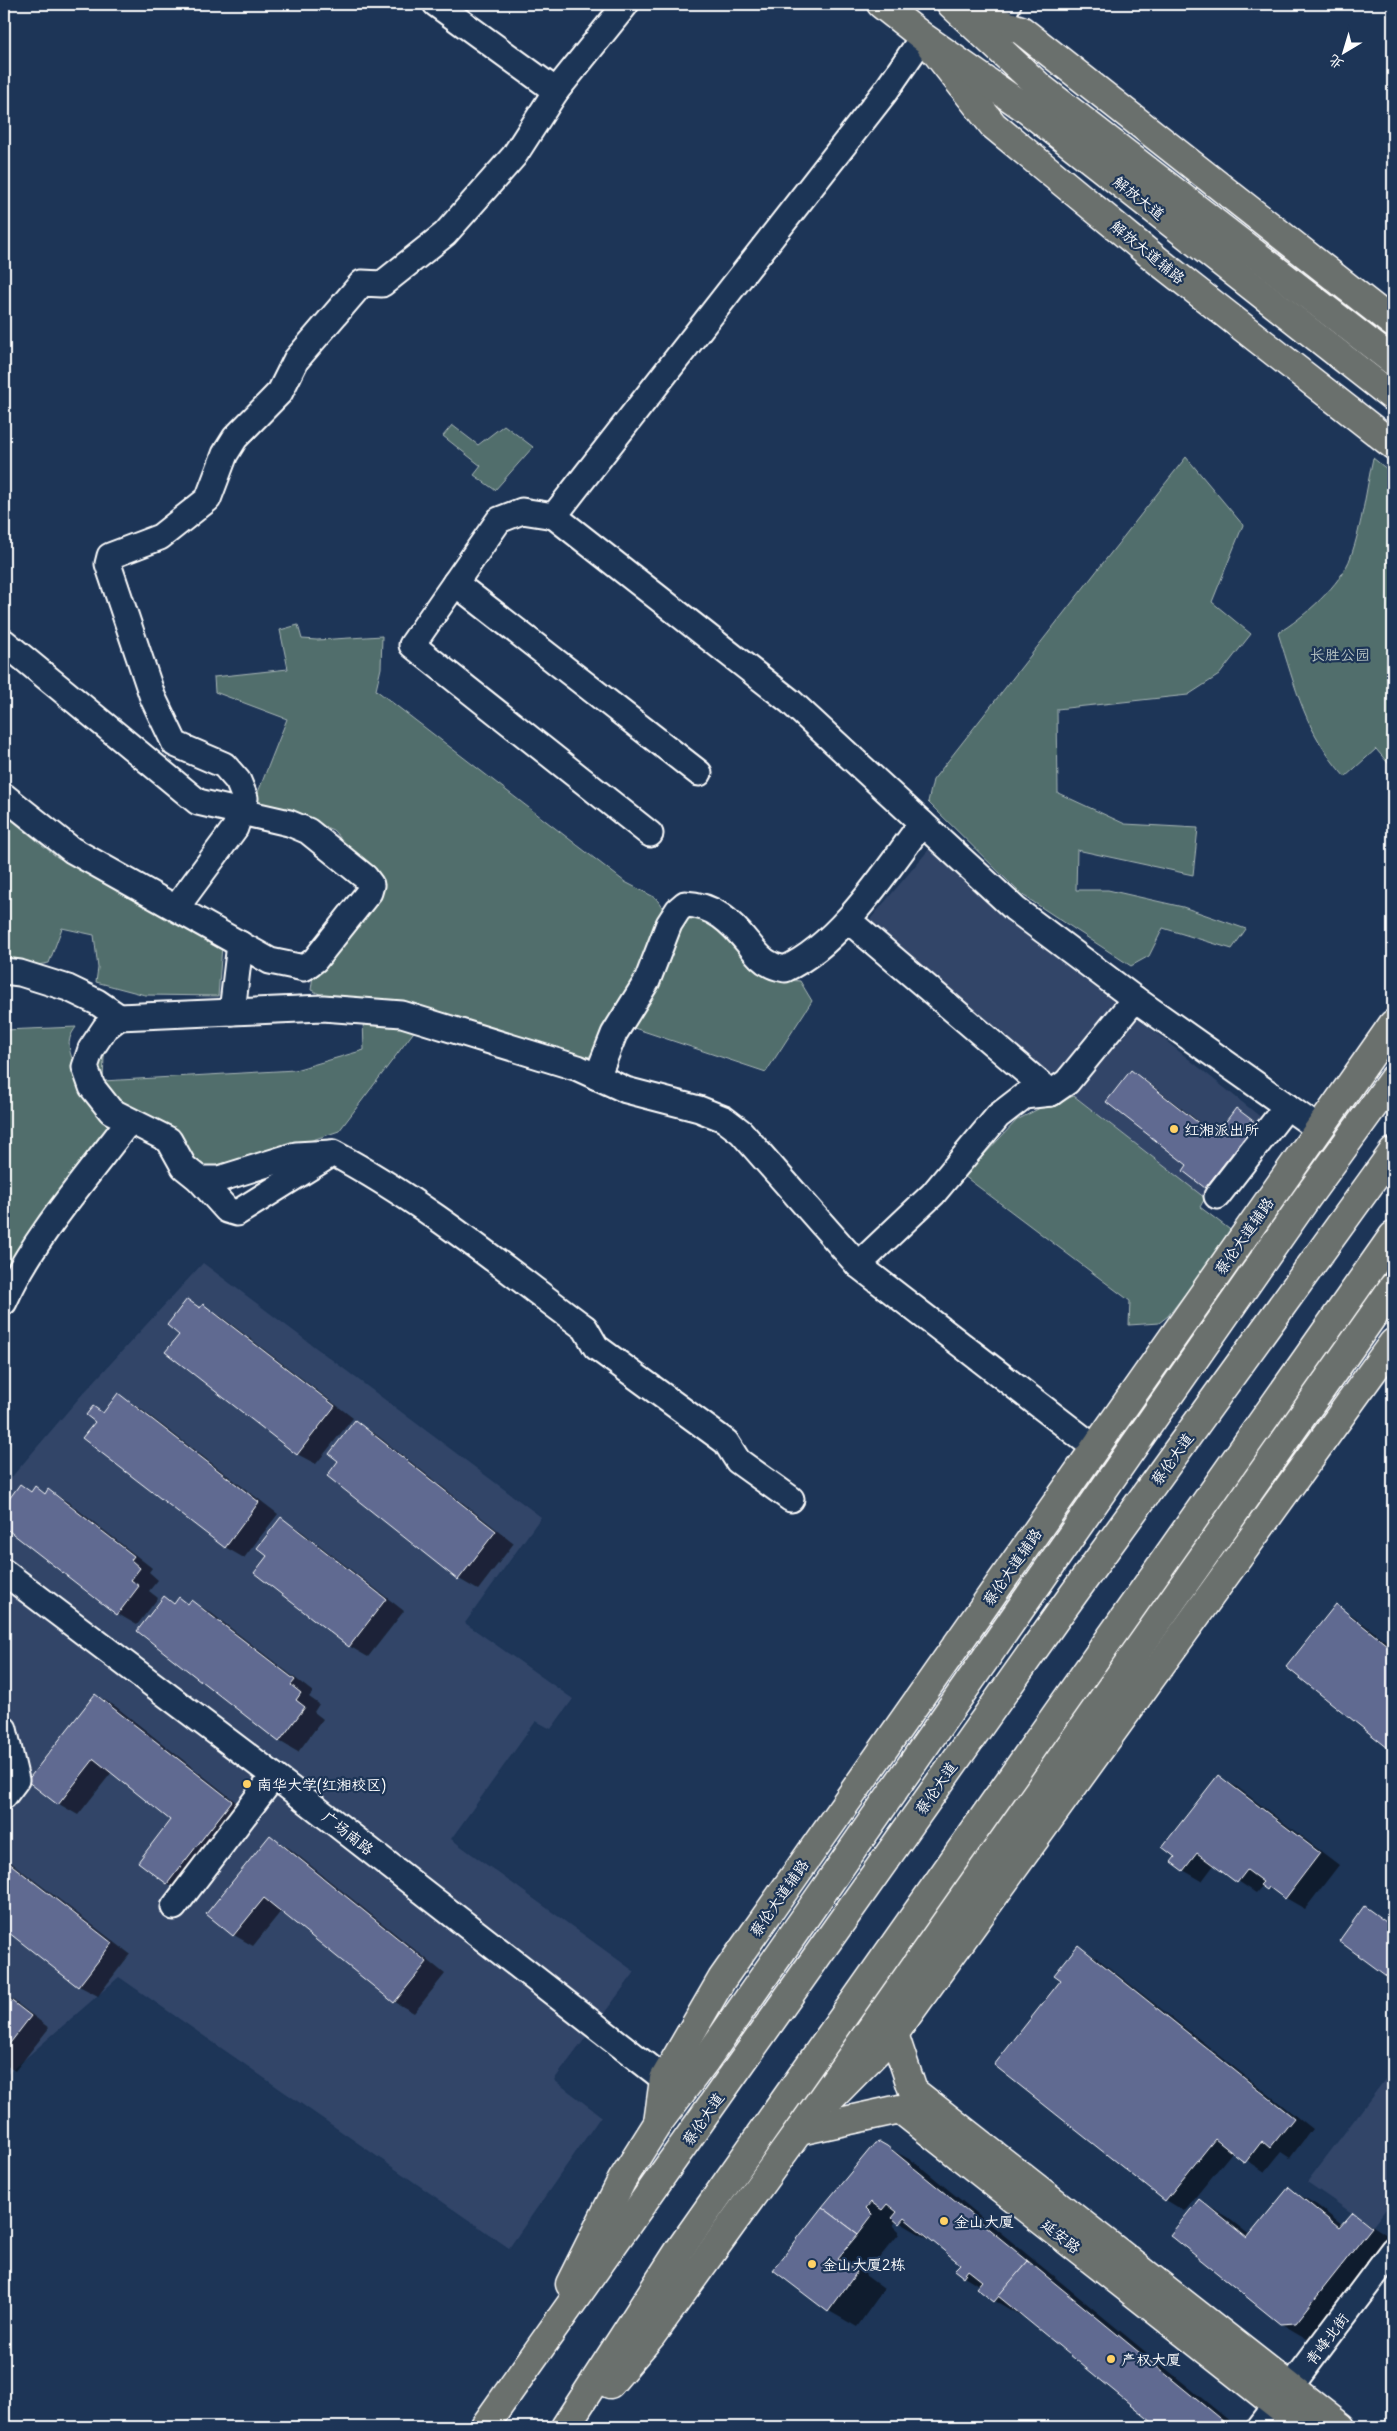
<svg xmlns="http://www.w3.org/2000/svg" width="1397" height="2431" font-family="Delius,'LXGW WenKai TC',sans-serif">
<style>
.built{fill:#314568}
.green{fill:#516e6c;stroke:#a8b6b6}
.shadow{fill:#0007}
.building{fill:#606a91;stroke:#fff}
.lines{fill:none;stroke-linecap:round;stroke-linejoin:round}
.minor-casing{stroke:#fff;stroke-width:29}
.major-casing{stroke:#fff;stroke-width:31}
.highway-casing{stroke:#fff;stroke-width:31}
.minor{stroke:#1d3557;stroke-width:25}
.major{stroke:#6b706d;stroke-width:28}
.highway{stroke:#6b706d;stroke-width:28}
.poi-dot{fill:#ffd166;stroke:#1d3557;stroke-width:2}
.labels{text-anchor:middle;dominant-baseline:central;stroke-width:4.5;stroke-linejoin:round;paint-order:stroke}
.street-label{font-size:15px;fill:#fff;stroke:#1d3557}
.park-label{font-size:15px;fill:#b9c5c4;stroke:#1d3557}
.poi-label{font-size:15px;fill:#fff;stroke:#1d3557;text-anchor:start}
</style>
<rect width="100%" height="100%" fill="#1d3557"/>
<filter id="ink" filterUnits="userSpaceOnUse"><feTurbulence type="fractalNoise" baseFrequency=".02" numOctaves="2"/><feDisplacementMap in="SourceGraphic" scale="10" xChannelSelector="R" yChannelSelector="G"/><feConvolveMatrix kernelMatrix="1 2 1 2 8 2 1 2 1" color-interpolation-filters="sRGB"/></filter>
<g filter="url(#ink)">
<g class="built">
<path d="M931,847L1118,1004L1054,1080L867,923Z"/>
<path d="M1139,1019L1263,1119L1205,1198L1074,1096L1135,1020Z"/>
<path d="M203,1263L541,1517L465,1623L573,1699L551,1729L536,1721L451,1839L635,1972L554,2080L601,2116L509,2248L119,1977L4,2077V1486L79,1398Z"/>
<path d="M1393,2069V2200L1372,2227L1307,2182Z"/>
</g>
<g class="green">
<path d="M452,425L478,445L504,425L533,447L495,490L474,475L481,466L443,436Z"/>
<path d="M1186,457L1243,525L1212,602L1251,634L1219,675L1188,695L1057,709L1058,793L1125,824L1198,828L1193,875L1077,850L1076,890H1108L1183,907L1246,929L1232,949L1163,928L1149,956L1131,966L1021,894L928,802L933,780Z"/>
<path d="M1373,458L1393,474V769L1376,749L1345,777C1305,732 1296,689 1278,633C1303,618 1342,584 1351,556C1362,525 1366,490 1373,458Z"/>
<path d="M298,625L302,639L317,640L382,636L381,668L376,690L625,882L656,898L662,907L655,945L594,1054L583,1059L326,997L311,990L314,968L378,879L333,830L299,816L253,805L287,719L215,692L214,677L288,669L280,630Z"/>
<path d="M4,814L57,857L77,868L222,946L218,996L145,995L96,982L98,968L94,935L62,928L49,963L20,968L4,962Z"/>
<path d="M697,916L704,917L787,980L800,981L812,1001L766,1072L628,1026L682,921Z"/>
<path d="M363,1019L416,1029L339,1131L216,1173H198L127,1113L94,1081L95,1053L110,1035L104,1057L103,1081L295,1070L364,1050Z"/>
<path d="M76,1027C74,1030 71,1034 70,1038C63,1059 99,1106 112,1124L4,1283V1030Z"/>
<path d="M1074,1096L1205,1198L1200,1207L1233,1232L1168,1316L1159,1323L1129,1325L1130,1301L964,1176L1017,1120L1044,1106Z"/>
</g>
<g class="shadow">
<path d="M1131,1072L1145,1080L1216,1135L1236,1109L1270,1132L1220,1196L1185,1171L1189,1165Z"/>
<path d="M188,1300L201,1308L203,1306L222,1317L353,1418L316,1464L297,1454Z"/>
<path d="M118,1395L137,1406L278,1514L244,1558L225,1547L104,1414Z"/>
<path d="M355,1422L374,1433L514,1543L478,1590L459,1579L340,1461Z"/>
<path d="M21,1486L32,1492L36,1488L46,1494L49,1491L68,1502L152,1568L149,1572L158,1580L149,1591L158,1598L137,1625L118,1614L4,1525V1508Z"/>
<path d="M282,1519L300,1530L404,1611L368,1657L349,1646L269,1556Z"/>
<path d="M164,1598L176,1604L180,1599L189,1604L191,1601L210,1612L313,1692L309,1697L319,1704L314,1712L323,1719L298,1752L279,1741Z"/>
<path d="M1336,1606L1355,1617L1393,1647V1751L1288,1667Z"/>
<path d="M96,1695L115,1706L250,1813L186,1894L167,1883L172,1820L112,1772L78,1815L59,1804Z"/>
<path d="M1218,1776L1237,1787L1339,1865L1305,1909L1263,1885L1256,1893L1214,1865L1202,1881L1183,1870L1177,1857Z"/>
<path d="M270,1837L289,1848L445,1974L414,2013L395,2002L282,1910L253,1946L234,1935L208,1914Z"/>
<path d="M4,1857L130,1954L98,1996L79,1986L4,1928Z"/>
<path d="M1365,1908L1393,1927V1979L1341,1941Z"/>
<path d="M1078,1947L1097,1958L1312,2129L1290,2158L1281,2152L1265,2172L1233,2151L1184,2211L1166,2200Z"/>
<path d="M4,1993L49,2028L15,2071L4,2064Z"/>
<path d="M887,2147L916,2163L1237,2427H1160L1024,2316L1023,2317L995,2301L980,2286L964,2276L956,2270L962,2264L930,2237L928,2239L897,2221L893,2225L899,2231V2234L865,2275L884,2289L857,2327L829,2311L775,2269Z"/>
<path d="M1289,2189L1317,2205L1343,2226L1353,2213L1393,2239L1324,2339L1309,2340L1280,2323L1199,2201L1227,2217L1251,2236Z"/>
</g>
<g class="building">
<path d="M1131,1070L1215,1136L1236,1108L1256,1123L1205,1188L1183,1171L1187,1165L1106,1102Z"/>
<path d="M187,1299L200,1308L203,1304L335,1406L297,1455L165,1352L179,1335L167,1325Z"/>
<path d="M118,1393L259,1502L225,1548L82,1438L95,1422L86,1415L93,1406L103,1413Z"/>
<path d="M355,1420L496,1531L458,1580L327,1476L338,1461L329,1454Z"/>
<path d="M20,1484L31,1492L35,1486L45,1494L48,1489L134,1556L131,1560L140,1568L131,1580L139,1586L117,1615L4,1527V1506Z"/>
<path d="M281,1517L386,1599L349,1647L254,1573L267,1556L257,1548Z"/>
<path d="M164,1596L174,1604L179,1597L188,1604L191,1600L295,1680L291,1685L301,1693L296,1700L305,1707L279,1742L137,1631Z"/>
<path d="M1336,1604L1393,1650V1752L1286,1667Z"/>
<path d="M95,1694L232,1801L167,1884L138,1862L170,1820L94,1759L58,1805L27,1781Z"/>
<path d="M1218,1775L1320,1853L1285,1899L1269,1887L1267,1890L1260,1885L1263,1882L1247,1870L1237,1883L1197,1853L1183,1871L1171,1862L1175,1857L1162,1847Z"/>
<path d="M270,1835L427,1962L394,2003L264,1898L233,1936L206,1914Z"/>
<path d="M4,1859L112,1943L78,1987L4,1929Z"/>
<path d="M1364,1906L1393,1927V1981L1339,1941Z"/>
<path d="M1078,1945L1294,2118L1270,2148L1262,2141L1245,2163L1215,2139L1165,2201L994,2065L1061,1980L1054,1975Z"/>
<path d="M4,1995L31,2016L4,2051Z"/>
<path d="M880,2142L887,2146L1028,2261L994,2302L976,2288L982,2281L968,2270L963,2277L954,2270L960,2264L904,2218L899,2224L892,2218L897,2212L887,2204L882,2210L871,2202L866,2208L872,2214L871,2217L858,2234L822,2207L875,2143Z"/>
<path d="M1289,2187L1339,2228L1353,2212L1372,2227L1296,2323L1280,2324L1170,2235L1199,2199L1247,2238Z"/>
<path d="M822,2207L858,2234L838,2258L857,2272L828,2312L773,2270Z"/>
<path d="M1028,2261L1224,2422L1219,2427H1158L998,2296Z"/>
</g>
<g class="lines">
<defs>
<g id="minor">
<path d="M436,4L556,91"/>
<path d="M998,23L1008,4"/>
<path d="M923,37L885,92L554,516L791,702L1015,909L1135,999L1319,1129"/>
<path d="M554,516L522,511L499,520L412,645L650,834"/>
<path d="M455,583L699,773"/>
<path d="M4,642L198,802L289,823L308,831L365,877L371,885L369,892L315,960L304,968L270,961L72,850L4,796"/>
<path d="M176,908L235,828L245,798L238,781L224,765L175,744L153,698L108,564L110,556L160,537L208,499L225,454L235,438L280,392L296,360L362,283L382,284L445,234L514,156L556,91L626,4"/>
<path d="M848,920L1051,1093"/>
<path d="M240,944L232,1012L323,1008L402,1014L578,1068L626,1090L699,1109L724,1119L741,1132L858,1265L1095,1448"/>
<path d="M4,971L20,973L68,988L97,1002L119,1017L232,1012"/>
<path d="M119,1017L105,1028L91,1049L85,1067L92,1087L111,1111L169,1140L184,1167L199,1179H219L296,1155L331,1153"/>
<path d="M597,1077L614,1034L647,981L669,924L678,910L685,904C714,905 731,922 748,943C755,951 761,960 770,964C775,967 781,968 785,969C840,944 886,871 922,823"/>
<path d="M199,1179L227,1210L237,1213L333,1153C423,1201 503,1267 585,1328L596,1347L726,1442L738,1461L791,1499"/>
<path d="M1217,1196L1287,1106"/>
<path d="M858,1265L933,1194L998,1116L1024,1096L1051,1093L1067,1082L1135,999"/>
<path d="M4,1302C32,1239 87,1177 129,1121"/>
<path d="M4,1572L290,1788L664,2079"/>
<path d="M4,1729L16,1780L4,1796"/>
<path d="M174,1907L274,1776"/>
<path d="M1260,2427L1393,2250"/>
</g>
<g id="major">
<path d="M959,10L1021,30L1393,323"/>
<path d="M931,46L993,125L1157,260L1393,445"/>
<path d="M894,2034L913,2091L1341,2427"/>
<path d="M833,2096L894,2034L1393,1343"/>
<path d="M658,2123L664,2079L722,1979L1393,1024"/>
<path d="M799,2131L900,2109L1304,2427"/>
</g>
<g id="highway">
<path d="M881,4L923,37L1025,108L1393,397"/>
<path d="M951,4L1041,88L1393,361"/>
<path d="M570,2284L622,2180L658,2123L705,2061L1306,1199L1393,1079"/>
<path d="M610,2384L651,2336L799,2131L1393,1287"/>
<path d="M484,2427L1059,1614L1393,1152"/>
<path d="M565,2427L680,2249L1393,1236"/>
</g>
</defs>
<use href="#minor" class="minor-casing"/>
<use href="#major" class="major-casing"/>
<use href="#highway" class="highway-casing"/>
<use href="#minor" class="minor"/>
<use href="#major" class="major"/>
<use href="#highway" class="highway"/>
</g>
</g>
<g class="poi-dot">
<circle cx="1174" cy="1129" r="5"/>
<circle cx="247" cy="1784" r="5"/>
<circle cx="944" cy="2221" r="5"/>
<circle cx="812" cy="2264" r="5"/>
<circle cx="1111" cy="2359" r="5"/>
</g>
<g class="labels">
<g class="street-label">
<text transform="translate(1139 198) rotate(38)">解放大道</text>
<text transform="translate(1148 252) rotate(39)">解放大道辅路</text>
<text transform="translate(1244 1236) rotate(-55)">蔡伦大道辅路</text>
<text transform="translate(1172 1459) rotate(-54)">蔡伦大道</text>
<text transform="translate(1012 1567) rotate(-55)">蔡伦大道辅路</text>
<text transform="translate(936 1788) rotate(-55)">蔡伦大道</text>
<text transform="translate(348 1833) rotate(38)">广场南路</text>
<text transform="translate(779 1898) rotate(-55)">蔡伦大道辅路</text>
<text transform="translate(703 2119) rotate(-55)">蔡伦大道</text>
<text transform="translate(1061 2236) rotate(38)">延安路</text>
<text transform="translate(1327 2339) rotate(-53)">青峰北街</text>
</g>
<g class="park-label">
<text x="1340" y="654">长胜公园</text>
</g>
<g class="poi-label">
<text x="1184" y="1129">红湘派出所</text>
<text x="257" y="1784">南华大学(红湘校区)</text>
<text x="954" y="2221">金山大厦</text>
<text x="822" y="2264">金山大厦2栋</text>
<text x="1121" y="2359">产权大厦</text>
</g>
</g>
<rect width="1397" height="2431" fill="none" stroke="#1d3557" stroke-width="20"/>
<rect x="10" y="10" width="1377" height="2411" fill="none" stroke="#fff" stroke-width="2" filter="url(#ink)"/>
<g transform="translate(1344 52) rotate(218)" stroke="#1d3557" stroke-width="4" paint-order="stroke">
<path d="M0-4L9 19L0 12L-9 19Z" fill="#ffffff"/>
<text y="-8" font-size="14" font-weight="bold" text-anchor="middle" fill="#ffffff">北</text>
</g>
</svg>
